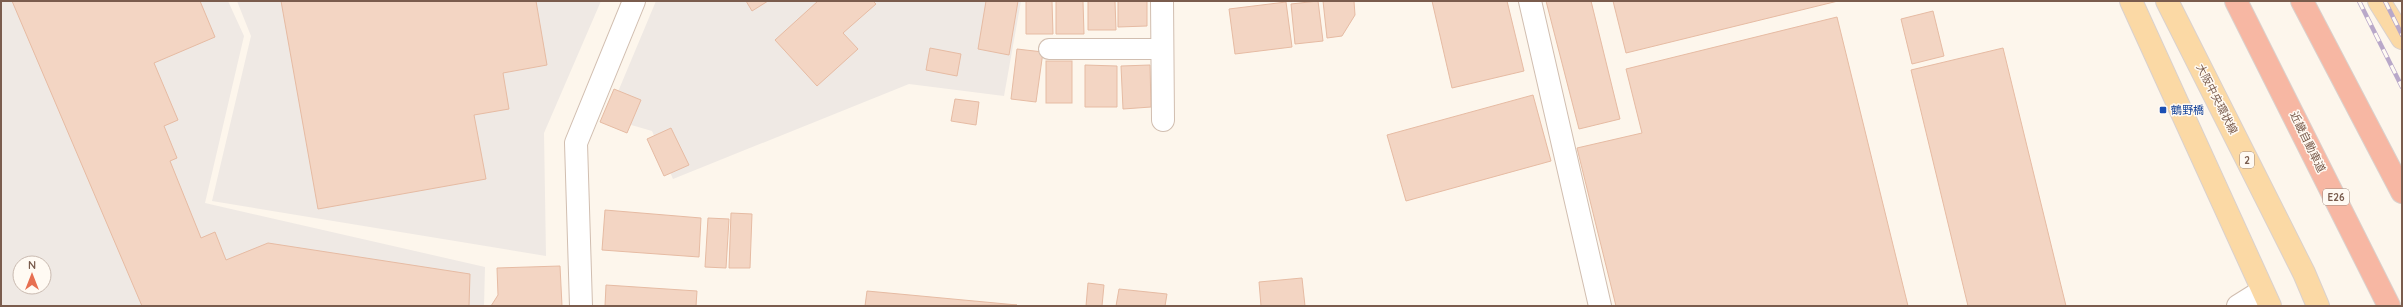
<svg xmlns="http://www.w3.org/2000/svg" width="2403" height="307" font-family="Quicksand,'Noto Sans JP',sans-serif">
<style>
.industrial{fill:#efe9e4;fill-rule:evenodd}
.building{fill:#f3d5c3;stroke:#e6bba3}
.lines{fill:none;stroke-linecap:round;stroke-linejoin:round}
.service-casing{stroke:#d1beb0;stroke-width:22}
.minor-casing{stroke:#d1beb0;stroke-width:24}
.tertiary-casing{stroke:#d1beb0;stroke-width:24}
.primary-casing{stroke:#dad1cd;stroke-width:24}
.motorway-casing{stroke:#dad1cd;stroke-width:24}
.service{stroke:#fff;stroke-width:20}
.minor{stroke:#fff;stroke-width:22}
.tertiary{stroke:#fff;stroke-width:22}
.primary{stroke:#fbd9a5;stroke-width:22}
.motorway{stroke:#f7b7a3;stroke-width:22}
.rail-casing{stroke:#b9a8c9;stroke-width:4.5}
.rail{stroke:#fffaf3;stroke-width:3;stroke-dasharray:9;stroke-linecap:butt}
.transit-dot{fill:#1a4fb4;stroke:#fffaf3;stroke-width:1.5}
.labels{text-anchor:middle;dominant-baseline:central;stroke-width:3;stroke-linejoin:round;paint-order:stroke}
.shield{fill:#fffaf3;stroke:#a28b7f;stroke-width:1}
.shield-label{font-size:10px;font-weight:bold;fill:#7a5c4d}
.street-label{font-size:11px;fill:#7a5c4d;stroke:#fffaf3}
.transit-label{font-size:11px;fill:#164399;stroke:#fffaf3;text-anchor:start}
</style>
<rect width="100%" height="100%" fill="#fdf6ec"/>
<g class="industrial">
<path d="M1,1H228L244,36L205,203L485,267L484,306H1ZM20,263H44V287H20Z"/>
<path d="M237,1H601L544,133L546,256L212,201L251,36Z"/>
<path d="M656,1H1021L1004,96L909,84L673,179L652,131L607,118Z"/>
</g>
<g class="building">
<path d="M12,1H200L215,37L154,63L178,120L164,126L177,158L170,161L201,238L215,232L226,260L268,243L470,274L469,306H142Z"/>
<path d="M281,1H536L547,65L503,73L509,109L474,115L486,179L318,209Z"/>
<path d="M746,1H768L752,11Z"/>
<path d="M818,1H873L876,4L843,33L858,49L817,86L775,40Z"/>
<path d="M986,1H1018L1009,55L978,49Z"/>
<path d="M1026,1H1052L1053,34H1026Z"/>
<path d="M1056,1H1083L1084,34H1056Z"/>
<path d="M1088,1H1115L1116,30H1088Z"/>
<path d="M1118,1H1147V26L1118,27Z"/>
<path d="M1318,1L1323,41L1295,44L1291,4Z"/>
<path d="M1323,1H1354L1355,15L1342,36L1327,38Z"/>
<path d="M1432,1H1507L1524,71L1452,88Z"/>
<path d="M1546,1H1591L1620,119L1579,129Z"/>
<path d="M1613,1H1838L1626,53Z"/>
<path d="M1286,2L1292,47L1235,54L1229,9Z"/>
<path d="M1933,11L1944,56L1912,64L1901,19Z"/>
<path d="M1837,17L1908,306H1616L1577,148L1642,133L1626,69Z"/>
<path d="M930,48L961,54L957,76L926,70Z"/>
<path d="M2003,48L2066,306H1968L1911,70Z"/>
<path d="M1017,49L1043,52L1036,102L1011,99Z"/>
<rect x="1046" y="61" width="26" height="42"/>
<path d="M1085,65L1117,66V107H1085Z"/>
<path d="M1150,65L1151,107L1123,109L1121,66Z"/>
<path d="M614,89L641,100L627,133L600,122Z"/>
<path d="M1533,95L1551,161L1406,201L1387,135Z"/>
<path d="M955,99L979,102L976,125L951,121Z"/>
<path d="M671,128L689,165L664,176L647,139Z"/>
<path d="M605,210L701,218L699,257L602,250Z"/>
<path d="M731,213L752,214L750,268H729Z"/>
<path d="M708,218L729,219L726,268L705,267Z"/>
<path d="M560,266L562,306H491L498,295L497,268Z"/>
<path d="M1302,278L1305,306H1261L1259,282Z"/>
<path d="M1088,283L1104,285L1102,306H1086Z"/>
<path d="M606,285L697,291L696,306H605Z"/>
<path d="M1119,289L1167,294L1165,306H1116Z"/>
<path d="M867,291L1017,305L865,306Z"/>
</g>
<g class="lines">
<defs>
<path id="service" d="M1049,49H1162"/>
<g id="minor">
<path d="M1162,1L1163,120"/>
<path d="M1530,1L1600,306"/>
<path d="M581,306L576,143L634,1"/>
</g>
<path id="tertiary" d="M2238,306L2262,291"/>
<g id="primary">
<path d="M2131,1L2270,306"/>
<path d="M2167,1L2304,273L2318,306"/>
<path d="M2379,1L2402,38"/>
</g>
<g id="motorway">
<path d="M2236,1L2389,306"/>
<path d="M2302,1L2402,192"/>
</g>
</defs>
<use href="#service" class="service-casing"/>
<use href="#minor" class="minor-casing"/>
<use href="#tertiary" class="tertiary-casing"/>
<use href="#primary" class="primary-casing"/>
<use href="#motorway" class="motorway-casing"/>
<use href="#service" class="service"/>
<use href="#minor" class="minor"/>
<use href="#tertiary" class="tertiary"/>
<use href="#primary" class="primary"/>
<use href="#motorway" class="motorway"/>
<defs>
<g id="rail">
<path d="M2359,1L2402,87"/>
<path d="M2385,1L2402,35"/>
</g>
</defs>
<use href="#rail" class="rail-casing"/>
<use href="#rail" class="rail"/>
</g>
<rect class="transit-dot" x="2159" y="106" width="8" height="8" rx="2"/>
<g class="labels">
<g class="shield">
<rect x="2240" y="152" width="14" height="16" rx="3"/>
<rect x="2323" y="189" width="26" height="16" rx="3"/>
</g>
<g class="shield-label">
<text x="2247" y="160">2</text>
<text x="2336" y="197">E26</text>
</g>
<g class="street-label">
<text transform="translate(2217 99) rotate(63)">大阪中央環状線</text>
<text transform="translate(2308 142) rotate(64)">近畿自動車道</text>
</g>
<g class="transit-label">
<text x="2171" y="110">鶴野橋</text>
</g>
</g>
<rect width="2403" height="307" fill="none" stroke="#7a5c4d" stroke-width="4"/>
<g transform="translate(32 275)"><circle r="19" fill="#fffaf3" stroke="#cabbb1"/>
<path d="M0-3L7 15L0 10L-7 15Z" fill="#e76f51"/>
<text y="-6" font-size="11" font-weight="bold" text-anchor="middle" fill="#7a5c4d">N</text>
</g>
</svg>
